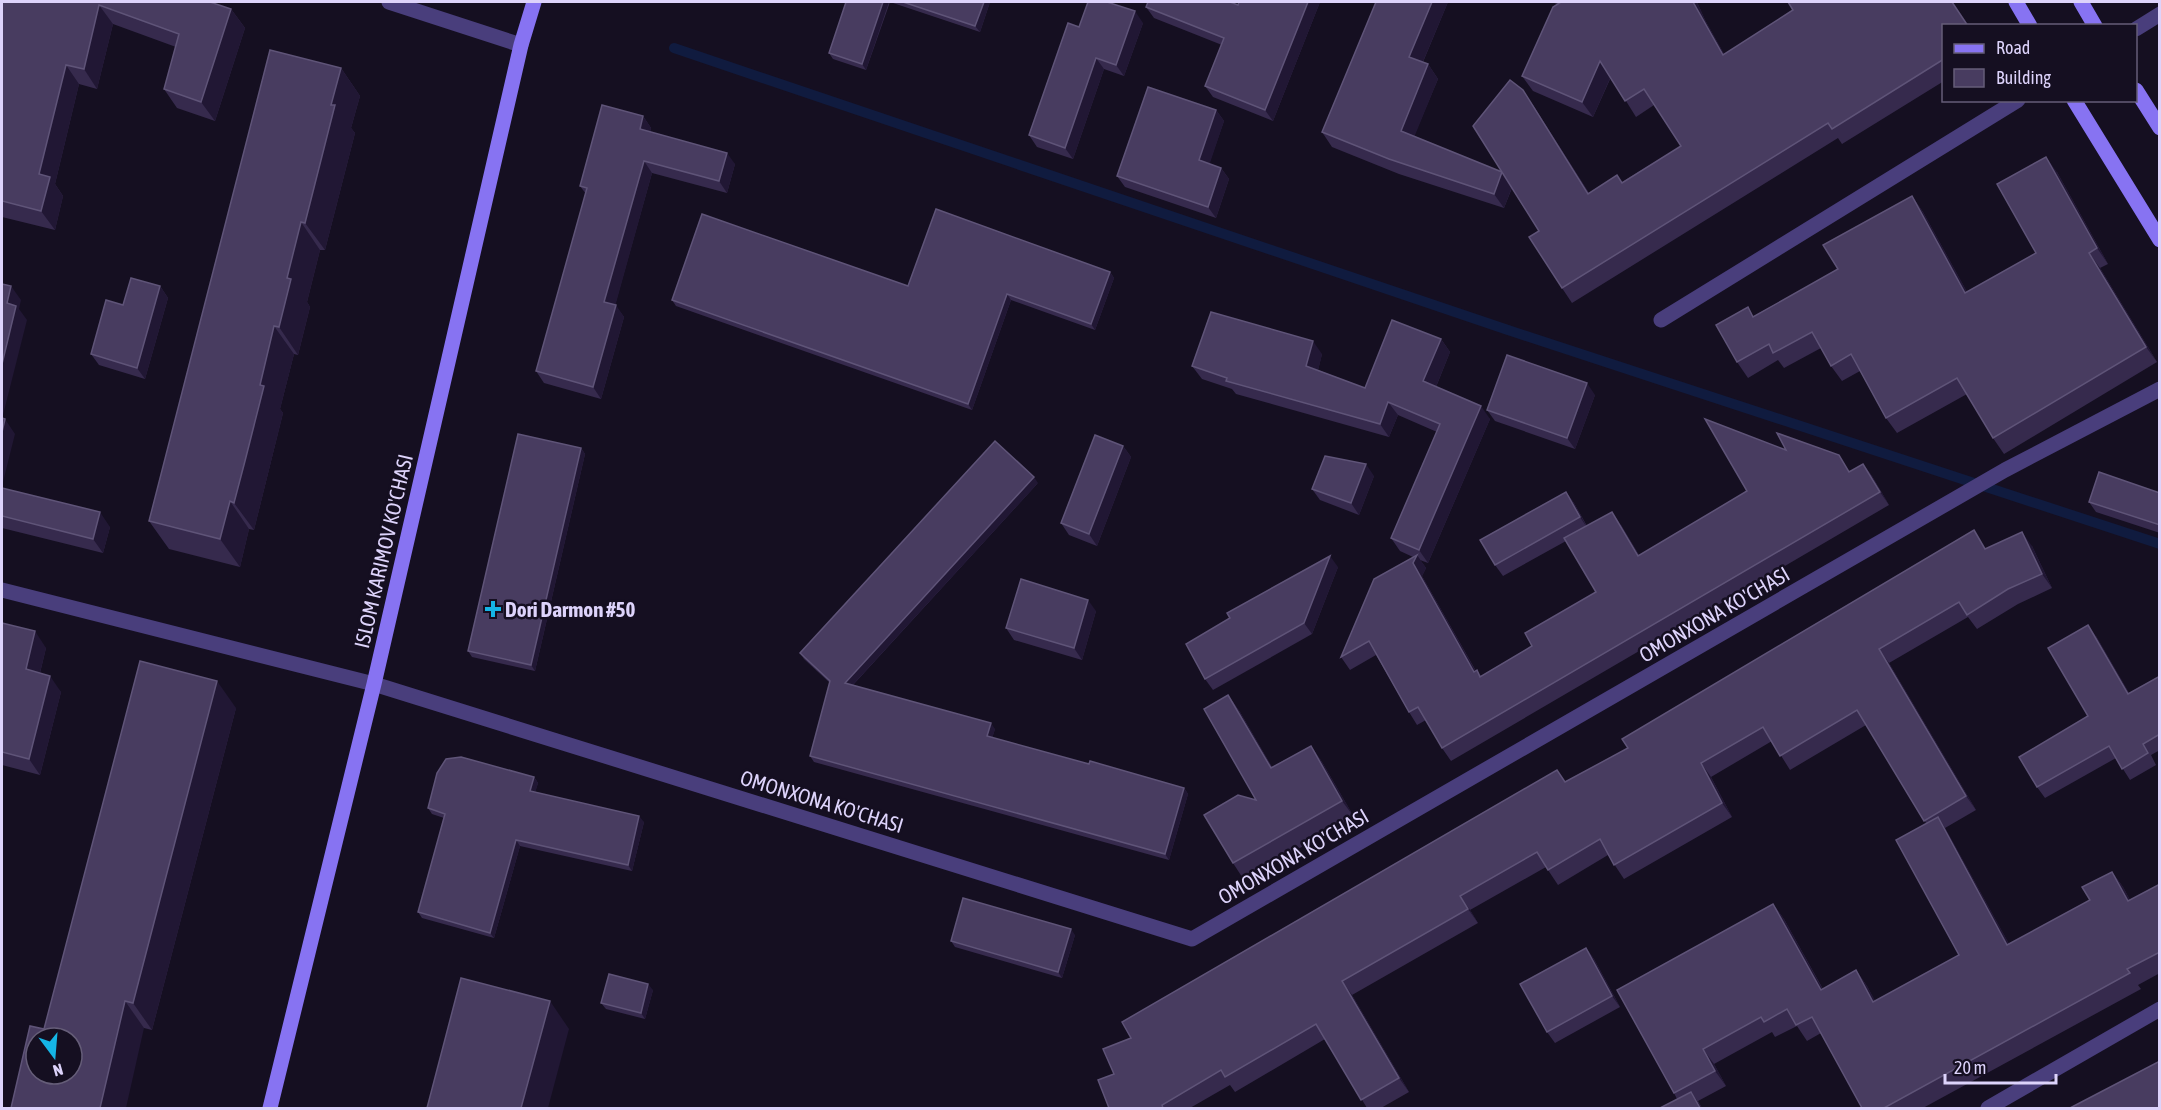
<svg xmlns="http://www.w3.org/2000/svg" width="2161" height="1110" font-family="'Asap Condensed',sans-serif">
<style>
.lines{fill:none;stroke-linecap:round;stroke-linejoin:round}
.stream{stroke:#101b3f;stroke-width:10}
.minor{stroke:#493e7c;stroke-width:15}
.secondary{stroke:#8773f2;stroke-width:15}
.wall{fill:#362a4d}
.shaded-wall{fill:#211734}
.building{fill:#483c60;stroke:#5f5478;stroke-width:1.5;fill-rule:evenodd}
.poi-dot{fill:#15b5e6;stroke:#150f21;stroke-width:2}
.labels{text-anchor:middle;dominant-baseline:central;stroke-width:5;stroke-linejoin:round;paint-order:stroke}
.street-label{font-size:21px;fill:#ddd3fb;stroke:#150f21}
.poi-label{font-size:21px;font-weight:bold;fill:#ddd3fb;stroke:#150f21;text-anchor:start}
</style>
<rect width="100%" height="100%" fill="#150f21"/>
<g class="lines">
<path class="stream" d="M674,48L1505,329L2160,544"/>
<g class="minor">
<path d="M389,2L521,45"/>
<path d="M2136,29L2160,14"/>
<path d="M1661,320L2018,100"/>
<path d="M2,590L374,684L1192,939L2005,470L2160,389"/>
<path d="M1988,1108L2160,1009"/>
</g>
<g class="secondary">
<path d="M2016,2L2030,26"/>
<path d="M2081,2L2095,26"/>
<path d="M2136,90L2160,128"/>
<path d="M2074,100L2160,240"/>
<path d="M270,1108L374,684L521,45L534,2"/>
</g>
</g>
<g class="wall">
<path d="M2,2L231,9L245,28L215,121L177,108L164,89L176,47L113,24L97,89L79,84L55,184L63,196L55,230L2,217Z"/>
<path d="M846,2H990L980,32L890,2L866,70L833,59L829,53Z"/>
<path d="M1239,2H1320L1273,121L1213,97L1205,86L1222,45L1154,18L1146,7L1238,5Z"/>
<path d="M1376,2H1448L1423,62L1428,64L1438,79L1414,136L1502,172L1533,105L1589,193L1622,182L1681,146L1654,105L1636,117L1611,77L1593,117L1533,91L1522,76L1557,4L1552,2H1697L1705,20L1724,54L1944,26V81L1842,144L1838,138L1572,303L1562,288L1539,231L1512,188L1504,208L1399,174L1332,147L1322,132Z"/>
<path d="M1143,23L1124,76L1104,69L1073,159L1037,147L1029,135L1079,27Z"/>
<path d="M341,68L360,96L351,128L355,133L325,250H320L307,302L310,307L298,355L294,354L280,409L283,413L254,530L249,529L240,567L169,549L149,521Z"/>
<path d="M1216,110L1224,121L1209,164L1221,168L1229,179L1216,218L1125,187L1117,176Z"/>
<path d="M643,116L651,128L650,132L735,164L727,193L652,173L615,305L624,317L601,399L544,383L536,371L586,194L580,186Z"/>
<path d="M2057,172L2108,264L2100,268L2157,362L2004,454L1993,438L1967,394L1897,433L1886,418L1860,371L1842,381L1831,366L1821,348L1784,368L1778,360L1748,378L1737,362L1754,316L1838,269L1912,196L1923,212L1967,292L2036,253Z"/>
<path d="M1110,272L1114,278L1095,330L1011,300L972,410L676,306L672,300L908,286Z"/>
<path d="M160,286L168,298L145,379L99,365L91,354L123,305Z"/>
<path d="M1441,339L1450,352L1436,387L1490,419L1428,563L1420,560L1426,568L1422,576L1476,671L1477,670L1481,676L1532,646L1596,592L1566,541L1503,576L1495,565L1566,492L1574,503L1587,526L1621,525L1639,555L1747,491L1786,450L1850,471L1863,464L1872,476L1889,505L1451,761L1442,748L1426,720L1417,725L1409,712L1376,655L1350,670L1341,657L1413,557L1400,551L1391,538L1437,432L1398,415L1389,437L1236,394L1232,389L1202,379L1192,366L1322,354L1318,370L1365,388Z"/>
<path d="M1595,395L1575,449L1495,421L1487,410Z"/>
<path d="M1123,446L1131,457L1097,546L1069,535L1061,523Z"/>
<path d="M581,448L585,454L535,671L472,657L468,651Z"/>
<path d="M1374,476L1359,515L1320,500L1312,489Z"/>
<path d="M1038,483L853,685L995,729L992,738L1089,764L1184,788L1188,794L1169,860L814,762L810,756L830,683L804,659L800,653Z"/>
<path d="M2,488L110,527L103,553L2,528Z"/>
<path d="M2160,493V533L2096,512L2089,502Z"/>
<path d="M2032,546L2052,588L2018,604L1977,629L1968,617L1889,663L1976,810L1945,828L2009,944L2090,900L2112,872L2123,887L2130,900L2160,884V973L2138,985L2141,989L1923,1108H1862L1821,1033L1807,1041L1797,1026L1775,1037L1772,1032L1714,1064L1726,1086L1698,1101L1702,1108L1677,1099L1674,1093L1773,904L1784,919L1823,989L1856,970L1867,986L1875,1001L1959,955L1926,823L1866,725L1790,770L1772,741L1711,777L1732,817L1624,879L1608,855L1558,885L1546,867L1470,910L1478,923L1352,995L1409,1092L1381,1108H1367L1325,1039L1235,1092L1230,1085L1190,1108H1109L1114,1074L1131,1038L1566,781L1628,748L1986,548Z"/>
<path d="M1338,567L1312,634L1213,690L1205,679L1230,618Z"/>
<path d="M1096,611L1082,660L1014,640L1006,628Z"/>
<path d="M2,623L46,648L40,673L61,692L40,775L2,765Z"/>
<path d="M2096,636L2129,693L2160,676V750L2151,755L2156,765L2130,780L2116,758L2045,798L2037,787L2088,716Z"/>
<path d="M1228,695L1240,712L1272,767L1311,746L1322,762L1354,817L1244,880L1233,863L1256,800Z"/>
<path d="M236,708L152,1030L144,1028L44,1029Z"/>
<path d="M534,777L538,783L535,792L644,822L632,871L520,846L494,938L422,918L418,912L444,818L432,814L428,808Z"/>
<path d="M1075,935L1062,978L955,947L951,941Z"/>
<path d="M1586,948L1594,959L1620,1007L1555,1043L1547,1032Z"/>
<path d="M653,990L645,1019L606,1009L601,1003Z"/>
</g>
<g class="shaded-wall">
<path d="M883,2H889L866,70L862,64Z"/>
<path d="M984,2H990L980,32L975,26Z"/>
<path d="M1308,2H1320L1273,121L1265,110Z"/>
<path d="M1432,2H1448L1419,71L1409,57Z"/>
<path d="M1693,2H1697L1705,20L1733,70L1723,55Z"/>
<path d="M1952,2H1953L1969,26H1968Z"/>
<path d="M99,5L113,24L97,89L84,69Z"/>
<path d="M231,9L245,28L215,121L201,102Z"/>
<path d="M1135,11L1143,23L1124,76L1116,65Z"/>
<path d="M1096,58L1104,69L1073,159L1065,148Z"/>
<path d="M1600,61L1611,76L1593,117L1582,102Z"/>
<path d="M1428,64L1438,79L1411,145L1401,131Z"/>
<path d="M66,65L79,84L55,184L63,196L55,230L41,211L39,174Z"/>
<path d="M341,68L360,96L351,128L355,133L325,250L305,223L331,105Z"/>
<path d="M1523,90L1533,105L1599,209L1588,194Z"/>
<path d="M1216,110L1224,121L1207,172L1199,160Z"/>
<path d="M643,116L651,128L648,140L640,129Z"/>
<path d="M727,153L735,164L727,193L719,181Z"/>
<path d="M2046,157L2057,172L2108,264L2097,248Z"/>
<path d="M644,161L652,173L613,314L604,302Z"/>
<path d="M1221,168L1229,179L1216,218L1208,207Z"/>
<path d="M1502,172L1512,187L1504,208L1494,194Z"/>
<path d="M1912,196L1923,212L1976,308L1965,293Z"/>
<path d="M301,222L320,250L307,302L310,307L298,355L279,327L287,278Z"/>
<path d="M2089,253L2100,268L2157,362L2146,347Z"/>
<path d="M1110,272L1114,278L1095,330L1091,324Z"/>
<path d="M11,286L21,300L19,309L27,320L2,419V364L7,303Z"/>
<path d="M160,286L168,298L145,379L137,368Z"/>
<path d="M1007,294L1011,300L972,410L968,404Z"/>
<path d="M616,305L624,317L601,399L593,387Z"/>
<path d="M274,326L294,354L280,409L283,413L254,530L234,503L260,385Z"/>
<path d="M1441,339L1450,352L1433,394L1423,381Z"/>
<path d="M1313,341L1322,354L1316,379L1306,366Z"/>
<path d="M1587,383L1595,395L1575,449L1567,438Z"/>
<path d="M1388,402L1398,415L1389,437L1380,424Z"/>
<path d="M1481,406L1490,419L1428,563L1419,550Z"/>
<path d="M5,419L15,434L2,486V432Z"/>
<path d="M1123,446L1131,457L1097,546L1089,534Z"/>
<path d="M581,448L585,454L535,671L531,665Z"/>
<path d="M1366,464L1374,476L1359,515L1351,503Z"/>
<path d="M1863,464L1872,476L1889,505L1880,492Z"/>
<path d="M1034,477L1038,483L849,689L845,683Z"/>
<path d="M1566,492L1574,503L1588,529L1580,517Z"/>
<path d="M230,501L249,529L240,567L220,539Z"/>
<path d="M100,512L110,527L103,553L93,539Z"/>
<path d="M1612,512L1621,525L1647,568L1638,556Z"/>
<path d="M2022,532L2032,546L2052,588L2042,574Z"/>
<path d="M1417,555L1426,568L1422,576L1483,684L1474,672L1413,563Z"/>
<path d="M1330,556L1338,567L1312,634L1304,623Z"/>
<path d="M1088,600L1096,611L1082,660L1074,648Z"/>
<path d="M2088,625L2096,636L2136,705L2128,694Z"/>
<path d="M35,631L46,648L37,685L26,669Z"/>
<path d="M1879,649L1889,663L1976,810L1966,796Z"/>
<path d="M50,676L61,692L40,775L29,759Z"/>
<path d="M217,681L236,708L152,1030L133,1003Z"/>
<path d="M1228,695L1240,712L1282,785L1271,768Z"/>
<path d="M991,723L995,729L991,742L987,736Z"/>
<path d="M1311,746L1322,762L1354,817L1342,801Z"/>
<path d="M1701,763L1711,777L1732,817L1722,803Z"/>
<path d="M534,777L538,783L534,797L530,791Z"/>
<path d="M1184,788L1188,794L1169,860L1165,854Z"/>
<path d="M639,816L644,822L632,871L628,865Z"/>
<path d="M1938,817L1948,833L2018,960L2007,945Z"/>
<path d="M516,840L520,846L494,938L490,933Z"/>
<path d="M2112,872L2123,887L2139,917L2128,901Z"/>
<path d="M1460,896L1470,910L1478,923L1468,909Z"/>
<path d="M1773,904L1784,919L1832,1006L1821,990Z"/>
<path d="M1071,929L1075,935L1062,978L1058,972Z"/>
<path d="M1586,948L1594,959L1620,1007L1612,996Z"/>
<path d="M1856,970L1867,986L1884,1017L1873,1002Z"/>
<path d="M1342,981L1352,995L1409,1092L1399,1078Z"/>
<path d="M648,984L653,990L645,1019L641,1013Z"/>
<path d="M125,1001L144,1028L126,1108H100Z"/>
<path d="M550,1001L569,1029L548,1108H521Z"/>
<path d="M1703,1049L1714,1064L1726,1086L1715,1071Z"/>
<path d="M1691,1092L1700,1105L1702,1108H1700Z"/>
</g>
<g class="building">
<path d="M2,2H210L231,9L201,102L164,89L179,34L99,5L84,69L66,65L39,174L50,177L41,211L2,201Z"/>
<path d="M846,2H883L862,64L829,53Z"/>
<path d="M903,2H984L975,26Z"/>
<path d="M1088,2H1107L1135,11L1116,65L1096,58L1065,148L1029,135L1068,23L1079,27Z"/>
<path d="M1148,2H1230L1238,5L1239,2H1308L1265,110L1205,86L1224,38L1146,7Z"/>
<path d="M1376,2H1432L1409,57L1428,64L1401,131L1502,172L1494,194L1389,159L1322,132Z"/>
<path d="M1561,2H1693L1723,55L1793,10L1788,2H1952L1968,26H1944V59L1832,129L1828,123L1562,288L1529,237L1539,231L1473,126L1510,80L1523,90L1588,194L1617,175L1622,183L1681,146L1644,89L1625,101L1600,61L1582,102L1522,76L1553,7Z"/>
<path d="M270,50L341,68L331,105H335L305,223L301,222L287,278L291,279L279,327L274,326L260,385L264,386L245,461L234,503L230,501L220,539L149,521Z"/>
<path d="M1148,87L1216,110L1199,160L1221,168L1208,207L1117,176Z"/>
<path d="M602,105L643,116L640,129L727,153L719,181L644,161L604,302L616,305L593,387L536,371L587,188L580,186Z"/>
<path d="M2046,157L2097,248L2089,253L2146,347L1993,438L1957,378L1886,418L1851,354L1831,366L1812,332L1773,353L1769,344L1737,362L1716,325L1748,307L1753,317L1838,269L1823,245L1912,196L1965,293L2036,253L1997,184Z"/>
<path d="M936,209L1110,272L1091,324L1007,294L968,404L672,300L702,214L908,286Z"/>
<path d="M131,278L160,286L137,368L91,354L106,300L123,305Z"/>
<path d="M2,284L11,286L7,303L16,306L2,364Z"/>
<path d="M1211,312L1313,341L1306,366L1365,388L1392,320L1441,339L1423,381L1481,406L1419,550L1391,538L1440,424L1388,402L1380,424L1226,381L1227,378L1192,366Z"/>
<path d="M1507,355L1587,383L1567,438L1487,410Z"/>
<path d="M2,418L5,419L2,432Z"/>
<path d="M1705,419L1786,450L1777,433L1839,455L1849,472L1863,464L1880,492L1442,748L1418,707L1409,712L1369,641L1341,657L1374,579L1417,555L1413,563L1474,672L1477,670L1480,677L1532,646L1525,633L1596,592L1564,538L1612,512L1638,556L1747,491Z"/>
<path d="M518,434L581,448L531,665L468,651Z"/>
<path d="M1095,435L1123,446L1089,534L1061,523Z"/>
<path d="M995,441L1034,477L845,683L991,723L987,736L1089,764L1090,761L1184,788L1165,854L810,756L830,681L800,653Z"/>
<path d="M1325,456L1366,464L1351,503L1312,489Z"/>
<path d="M2099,472L2160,493V525L2089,502Z"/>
<path d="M2,488L100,512L93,539L2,516Z"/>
<path d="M1566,492L1580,517L1495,565L1480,540Z"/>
<path d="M1974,530L1985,549L2022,532L2042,574L2008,589L1967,615L1959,602L1879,649L1966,796L1924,821L1857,710L1780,756L1763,727L1701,763L1722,803L1614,865L1600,839L1548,870L1537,852L1460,896L1468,909L1342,981L1399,1078L1361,1100L1316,1024L1225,1077L1221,1070L1162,1105L1163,1108H1109L1098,1080L1114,1074L1103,1049L1131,1038L1122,1022L1557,770L1565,782L1628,748L1622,739Z"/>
<path d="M1330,556L1304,623L1205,679L1186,644L1230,618L1227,613Z"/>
<path d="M1021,579L1088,600L1074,648L1006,628Z"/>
<path d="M2,623L35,631L26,669L50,676L29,759L2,752Z"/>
<path d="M2088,625L2128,694L2160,676V734L2143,744L2148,753L2122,769L2109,746L2037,787L2019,757L2088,716L2048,648Z"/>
<path d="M140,661L217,681L133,1003L125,1001L100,1108H11L30,1026L44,1029ZM36,1038H72V1074H36Z"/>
<path d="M1228,695L1271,768L1311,746L1342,801L1233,863L1204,815L1238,795L1256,800L1204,709Z"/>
<path d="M461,757L534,777L530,791L639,816L628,865L516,840L490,933L418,912L445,814L428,808L437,773L446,759Z"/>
<path d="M1938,817L2007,945L2090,900L2082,887L2112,872L2128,901L2160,884V952L2127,969L2130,973L1884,1108H1862L1812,1017L1796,1025L1787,1009L1764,1022L1761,1017L1703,1049L1715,1071L1674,1093L1617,990L1773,904L1821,990L1856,970L1873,1002L1959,955L1896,840Z"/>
<path d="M963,898L1071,929L1058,972L951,941Z"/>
<path d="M1586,948L1612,996L1547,1032L1520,984Z"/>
<path d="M609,974L648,984L641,1013L601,1003Z"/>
<path d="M461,978L550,1001L521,1108H427Z"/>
<path d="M2160,1061V1108H2070Z"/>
<path d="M1691,1092L1700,1108H1660Z"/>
</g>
<path class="poi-dot" d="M490 600h6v6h6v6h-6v6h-6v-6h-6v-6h6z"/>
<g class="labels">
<g class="street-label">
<text transform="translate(383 551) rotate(-77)">ISLOM KARIMOV KO'CHASI</text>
<text transform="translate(1714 614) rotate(-30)">OMONXONA KO'CHASI</text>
<text transform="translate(822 801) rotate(17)">OMONXONA KO'CHASI</text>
<text transform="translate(1293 856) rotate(-30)">OMONXONA KO'CHASI</text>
</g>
<g class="poi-label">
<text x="505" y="609">Dori Darmon #50</text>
</g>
</g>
<rect width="2161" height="1110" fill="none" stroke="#ddd3fb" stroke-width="6"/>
<rect x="1942" y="24" width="195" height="78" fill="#150f21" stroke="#655d78" stroke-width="1.5"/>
<rect x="1954" y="44" width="30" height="9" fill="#8773f2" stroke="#655d78" stroke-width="1.5"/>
<text x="1996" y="54" font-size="18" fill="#ddd3fb">Road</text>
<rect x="1954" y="69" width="30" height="18" fill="#483c60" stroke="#655d78" stroke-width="1.5"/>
<text x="1996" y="84" font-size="18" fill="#ddd3fb">Building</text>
<g transform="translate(54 1056) rotate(164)"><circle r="28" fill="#150f21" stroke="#655d78" stroke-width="1.5"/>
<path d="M0-4.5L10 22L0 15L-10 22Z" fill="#15b5e6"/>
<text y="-9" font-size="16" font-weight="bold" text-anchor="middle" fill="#ddd3fb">N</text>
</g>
<path d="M1945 1074v9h111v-9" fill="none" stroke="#ddd3fb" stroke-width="3"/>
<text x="1954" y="1074" font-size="18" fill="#ddd3fb" stroke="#150f21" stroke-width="4.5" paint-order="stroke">20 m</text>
</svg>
